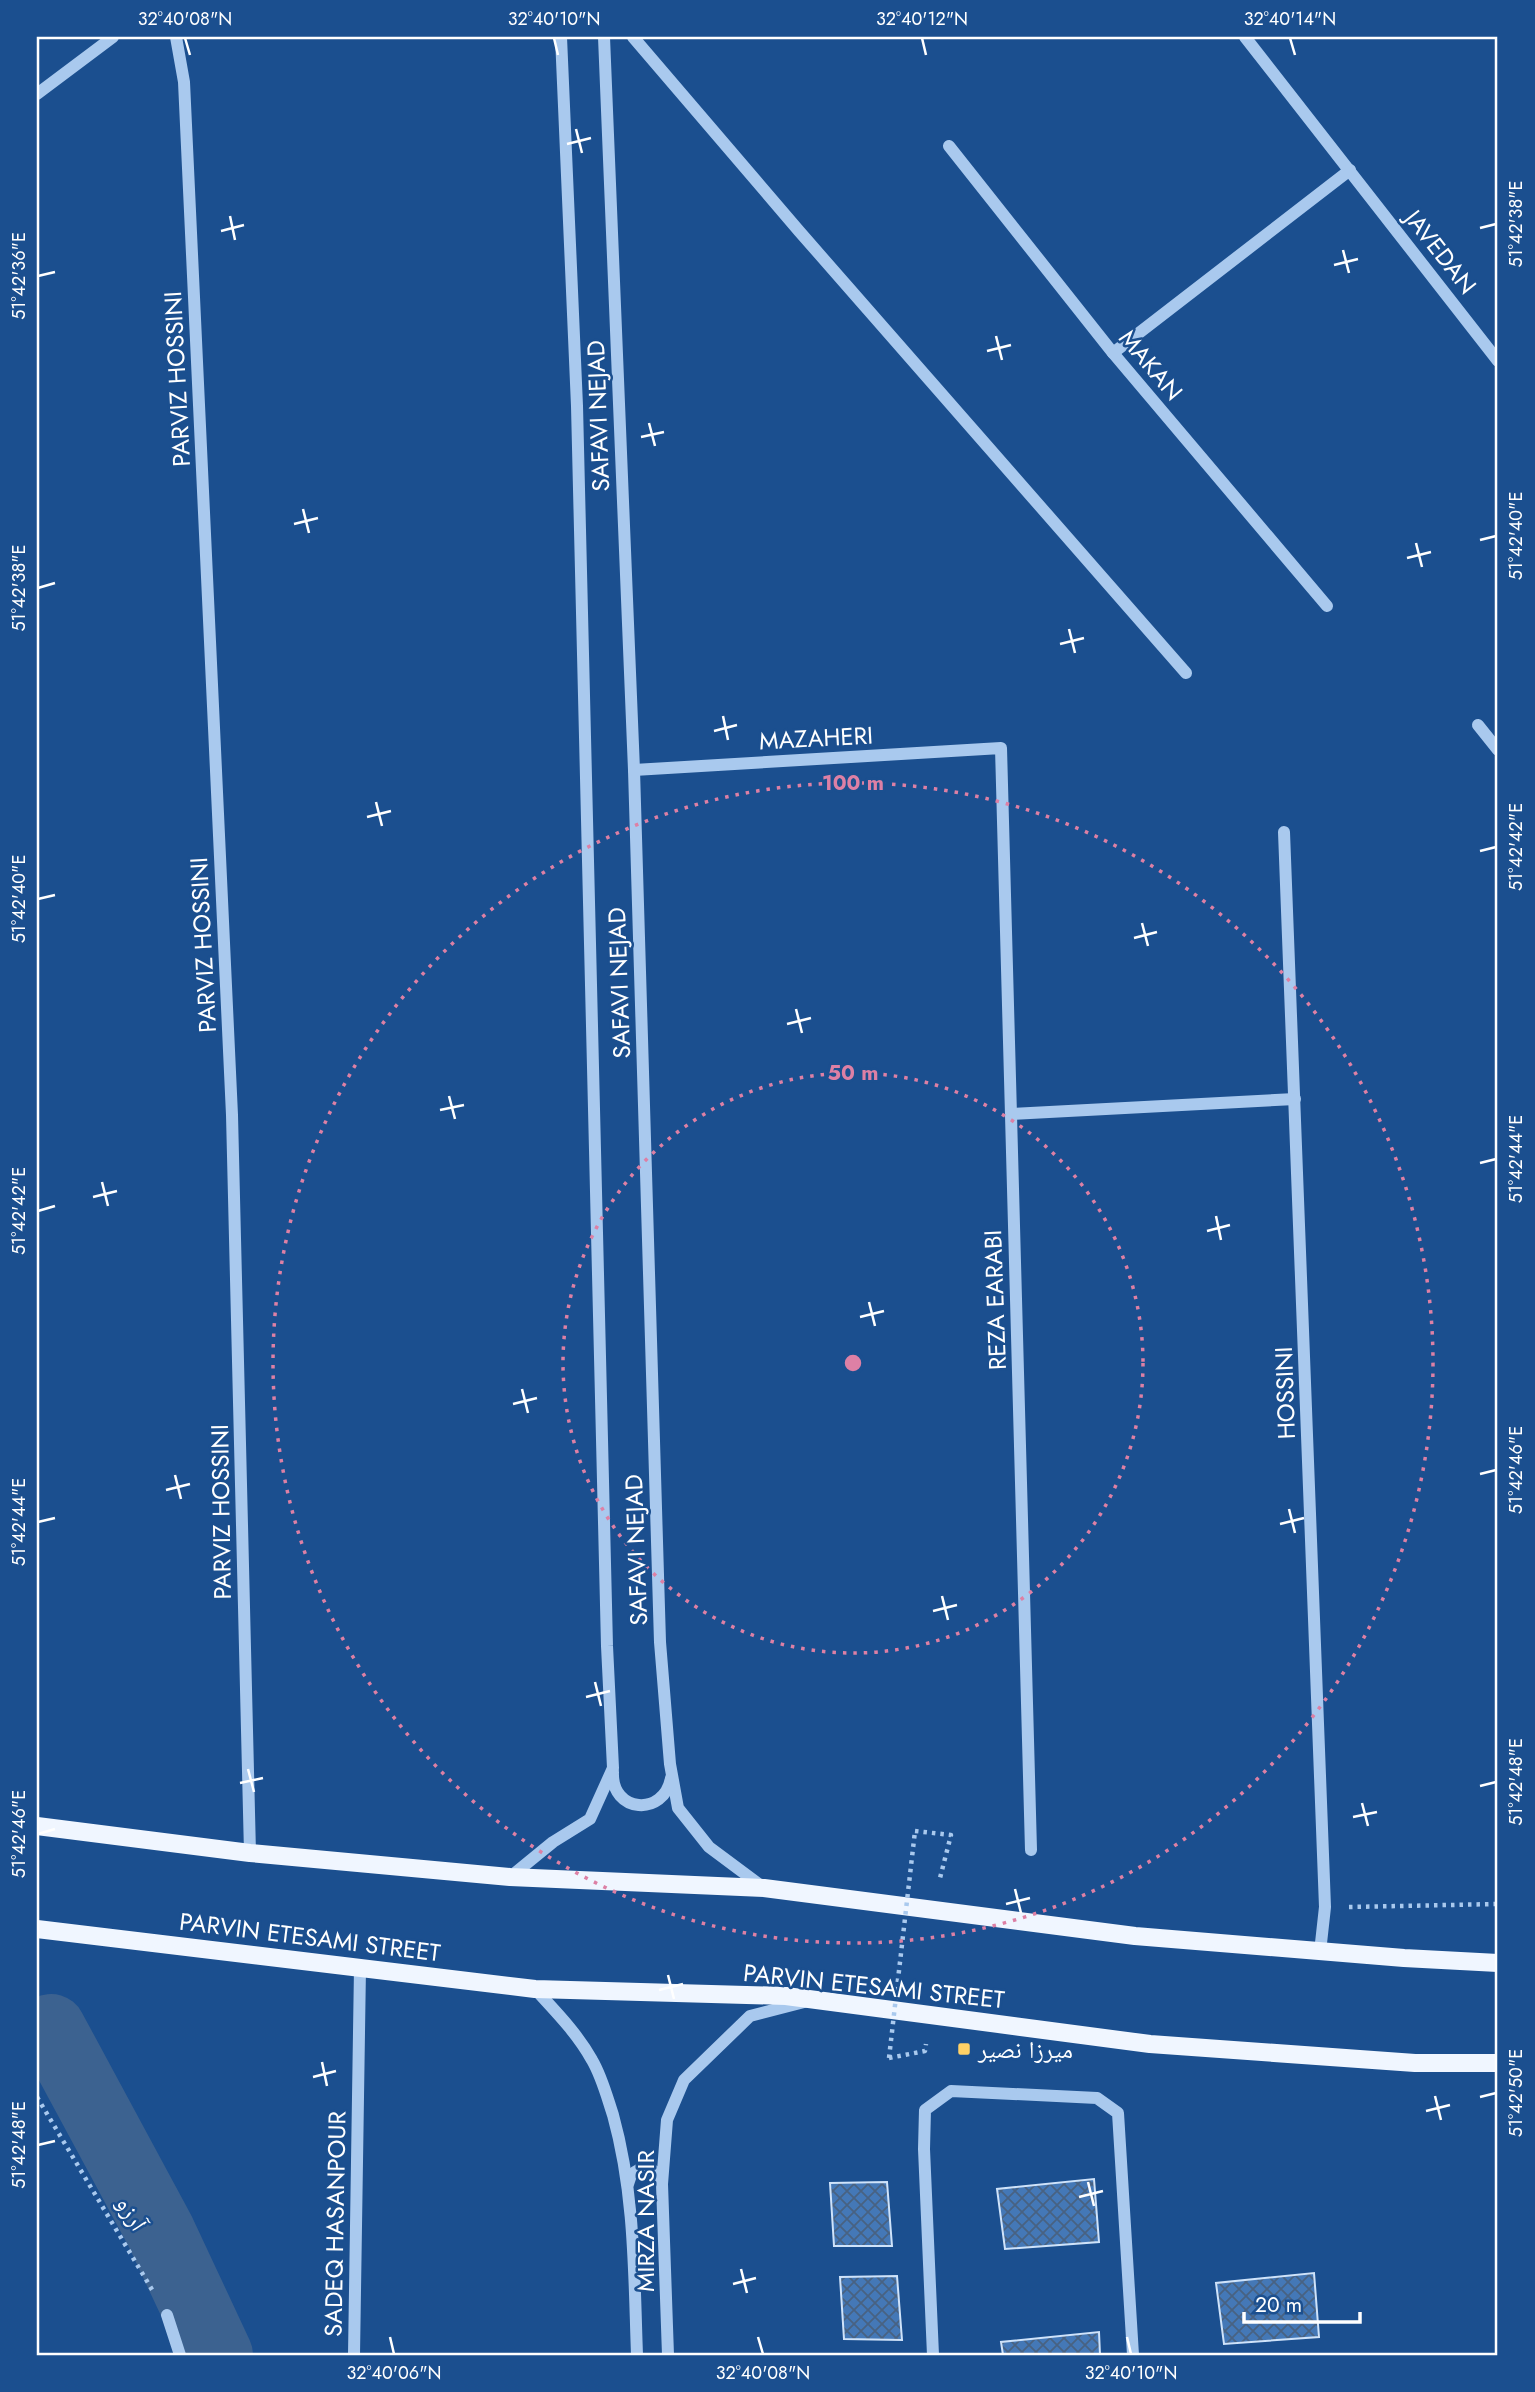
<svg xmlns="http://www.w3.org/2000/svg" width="1535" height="2392" font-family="Jost,'Noto Naskh Arabic',sans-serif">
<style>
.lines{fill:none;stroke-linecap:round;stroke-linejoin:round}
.river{stroke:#3c6290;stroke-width:70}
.building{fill:url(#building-cross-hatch);stroke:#cfe3fa;stroke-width:2}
.path{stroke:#a9c9ee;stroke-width:4.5;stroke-dasharray:3.5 5;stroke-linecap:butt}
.minor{stroke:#a9c9ee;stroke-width:12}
.major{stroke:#f0f6ff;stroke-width:18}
.path-bridge{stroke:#a9c9ee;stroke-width:4.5;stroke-dasharray:3.5 5;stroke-linecap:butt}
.ticks{fill:none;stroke:#fff;stroke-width:2.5}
.ring{fill:none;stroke:#dd80a5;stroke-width:3.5;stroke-dasharray:3.5 7}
.poi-dot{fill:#ffd166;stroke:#1b4f8f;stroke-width:2.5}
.labels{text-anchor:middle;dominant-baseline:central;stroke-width:5;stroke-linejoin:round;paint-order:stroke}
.street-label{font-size:24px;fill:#fff;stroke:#1b4f8f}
.poi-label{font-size:24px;fill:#fff;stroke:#1b4f8f;text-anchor:start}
.centre{fill:#dd80a5;stroke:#1b4f8f;stroke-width:3.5}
.ring-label{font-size:21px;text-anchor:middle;font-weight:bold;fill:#dd80a5;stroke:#1b4f8f;stroke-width:5;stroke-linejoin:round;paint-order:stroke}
.neatline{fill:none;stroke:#fff;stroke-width:2.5}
.ticks-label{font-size:18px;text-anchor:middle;fill:#fff}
</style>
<defs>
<pattern id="building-cross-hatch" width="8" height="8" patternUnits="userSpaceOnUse" patternTransform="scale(1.75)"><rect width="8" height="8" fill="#4478b7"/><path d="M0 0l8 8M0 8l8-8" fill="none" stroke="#486282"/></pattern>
</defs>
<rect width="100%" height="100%" fill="#1b4f8f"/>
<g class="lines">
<path class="river" d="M51,2029L160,2231L218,2355"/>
</g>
<g class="building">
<path d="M1094,2179L1099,2242L1005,2249L997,2189Z"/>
<path d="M887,2182L892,2246H834L830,2183Z"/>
<path d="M1314,2273L1319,2337L1224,2344L1216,2283Z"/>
<path d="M897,2276L902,2340L844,2339L840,2277Z"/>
<path d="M1099,2332L1100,2355H1003L1001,2342Z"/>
</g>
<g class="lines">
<g class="path">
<path d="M915,1831L951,1835L939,1882"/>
<path d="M1349,1907L1498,1904"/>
<path d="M889,2058L925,2051L926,2044"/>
<path d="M37,2097L154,2293"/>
</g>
<g class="minor">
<path d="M176,37L184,82L232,1115L250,1853"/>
<path d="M604,37L634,770L660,1642L670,1764L678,1808L709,1847L764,1888"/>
<path d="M633,37L799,231L1186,673"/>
<path d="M1245,37L1498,361"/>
<path d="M37,94L113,37"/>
<path d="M949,146L1113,353L1327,606"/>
<path d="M1113,353L1350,170"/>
<path d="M1478,725L1498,750"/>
<path d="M634,770L1001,748L1031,1850"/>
<path d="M1284,832L1325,1907L1320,1952"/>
<path d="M1011,1114L1295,1099"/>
<path d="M613,1772C611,1813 664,1817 671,1778"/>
<path d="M510,1877L553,1842L590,1819L613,1768L607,1646L577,406L561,37"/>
<path d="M535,1989C556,2012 577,2033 592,2060C602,2077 607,2097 613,2115C635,2194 634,2274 637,2355"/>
<path d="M628,2184L631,2175C643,2164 658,2167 662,2184"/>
<path d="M167,2315L180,2355"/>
<path d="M354,2355L360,1968"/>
<path d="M668,2355L662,2184L667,2120L684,2080L750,2016L808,2001"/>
<path d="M933,2355L924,2149L925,2110L951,2091L1097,2098L1118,2113L1133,2355"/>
</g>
<g class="major">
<path d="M37,1826L250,1853L510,1877L764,1888L1135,1936L1404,1958L1498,1963"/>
<path d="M37,1929L535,1989L786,1996L1150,2044L1415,2063H1498"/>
</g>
<path class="path-bridge" d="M889,2058L915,1831"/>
</g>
<path class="ticks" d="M185,38L190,55M554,38L558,55M922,38L926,55M1290,38L1295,55M576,129L582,153M567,144L591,138M230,216L235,240M1480,228L1496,224M221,231L244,225M1343,250L1349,273M1334,265L1358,259M38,276L55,272M996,336L1002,360M987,351L1011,345M649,423L655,446M641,437L664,432M303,509L309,533M294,524L318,518M1480,540L1496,536M1416,543L1422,567M1407,558L1431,552M38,588L55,583M1069,629L1075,653M1060,644L1084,638M723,716L728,740M714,731L737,725M376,802L382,826M367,817L391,811M1480,851L1496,847M38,899L55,895M1142,923L1148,946M1134,938L1157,932M796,1009L802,1033M787,1024L811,1018M449,1096L455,1119M440,1110L464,1105M1480,1163L1496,1159M102,1182L108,1206M93,1197L117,1191M38,1211L55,1206M1216,1216L1221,1240M1207,1231L1230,1225M869,1302L875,1326M860,1317L884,1311M522,1389L528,1413M513,1404L537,1398M1480,1474L1496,1470M175,1475L181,1499M166,1490L190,1484M1289,1509L1295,1533M38,1522L55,1518M1280,1524L1304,1518M942,1596L948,1620M933,1611L957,1605M595,1682L601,1706M586,1697L610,1691M248,1769L254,1792M240,1783L263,1778M1480,1786L1496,1782M1362,1803L1368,1826M1353,1817L1377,1812M38,1834L55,1829M1015,1889L1021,1913M1006,1904L1030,1898M668,1975L674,1999M659,1990L683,1984M322,2062L327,2086M313,2077L336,2071M1435,2096L1441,2120M1480,2097L1496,2093M1426,2111L1450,2105M38,2145L55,2141M1088,2182L1094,2206M1079,2197L1103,2191M741,2269L747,2293M733,2284L756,2278M390,2337L394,2354M758,2337L763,2354M1127,2337L1131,2354"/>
<g class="ring">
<circle cx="853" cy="1363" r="290"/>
<circle cx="853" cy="1363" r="580"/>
</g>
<rect class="poi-dot" x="957" y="2042" width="14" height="14" rx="3.5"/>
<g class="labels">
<g class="street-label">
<text transform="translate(1441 252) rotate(52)">JAVEDAN</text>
<text transform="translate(1151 365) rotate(50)">MAKAN</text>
<text transform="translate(177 379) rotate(-93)">PARVIZ HOSSINI</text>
<text transform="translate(598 416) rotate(-92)">SAFAVI NEJAD</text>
<text transform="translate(816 738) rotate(-3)">MAZAHERI</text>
<text transform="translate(203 945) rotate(-93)">PARVIZ HOSSINI</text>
<text transform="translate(619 983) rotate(-92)">SAFAVI NEJAD</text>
<text transform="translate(995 1300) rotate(-92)">REZA EARABI</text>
<text transform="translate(1285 1393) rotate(-92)">HOSSINI</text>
<text transform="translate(221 1512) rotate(-91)">PARVIZ HOSSINI</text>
<text transform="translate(636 1550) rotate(-92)">SAFAVI NEJAD</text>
<text transform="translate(310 1937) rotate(7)">PARVIN ETESAMI STREET</text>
<text transform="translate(874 1986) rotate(6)">PARVIN ETESAMI STREET</text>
<text transform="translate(132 2213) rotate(59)">آرزو</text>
<text transform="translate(645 2221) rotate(-90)">MIRZA NASIR</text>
<text transform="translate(335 2224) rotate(-89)">SADEQ HASANPOUR</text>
</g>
<g class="poi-label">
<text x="978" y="2049">میرزا نصیر</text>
</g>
</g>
<circle cx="853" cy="1363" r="10" class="centre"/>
<g class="ring-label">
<text x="853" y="790">100 m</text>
<text x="853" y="1080">50 m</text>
</g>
<rect width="1535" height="2392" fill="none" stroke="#1b4f8f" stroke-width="77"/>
<path d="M1244 2312v10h116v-10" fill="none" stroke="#ffffff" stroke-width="3.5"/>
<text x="1255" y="2312" font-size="21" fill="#ffffff" stroke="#1b4f8f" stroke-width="5" paint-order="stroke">20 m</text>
<rect x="38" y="38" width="1458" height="2316" class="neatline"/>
<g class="ticks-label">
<text x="185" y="25">32°40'08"N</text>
<text x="554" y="25">32°40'10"N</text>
<text x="922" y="25">32°40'12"N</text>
<text x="1290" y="25">32°40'14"N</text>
<text transform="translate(1516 224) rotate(-90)" y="6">51°42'38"E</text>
<text transform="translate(19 276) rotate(-90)" y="6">51°42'36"E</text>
<text transform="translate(1516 536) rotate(-90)" y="6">51°42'40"E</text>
<text transform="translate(19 588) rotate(-90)" y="6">51°42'38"E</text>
<text transform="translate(1516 847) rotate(-90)" y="6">51°42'42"E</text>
<text transform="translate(19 899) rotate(-90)" y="6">51°42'40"E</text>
<text transform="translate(1516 1159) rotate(-90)" y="6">51°42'44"E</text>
<text transform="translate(19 1211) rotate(-90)" y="6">51°42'42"E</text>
<text transform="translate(1516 1470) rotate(-90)" y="6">51°42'46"E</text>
<text transform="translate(19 1522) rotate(-90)" y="6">51°42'44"E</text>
<text transform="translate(1516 1782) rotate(-90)" y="6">51°42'48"E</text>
<text transform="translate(19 1834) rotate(-90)" y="6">51°42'46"E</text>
<text transform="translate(1516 2093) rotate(-90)" y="6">51°42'50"E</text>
<text transform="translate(19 2145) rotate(-90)" y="6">51°42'48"E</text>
<text x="394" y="2379">32°40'06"N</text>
<text x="763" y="2379">32°40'08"N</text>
<text x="1131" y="2379">32°40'10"N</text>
</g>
</svg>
